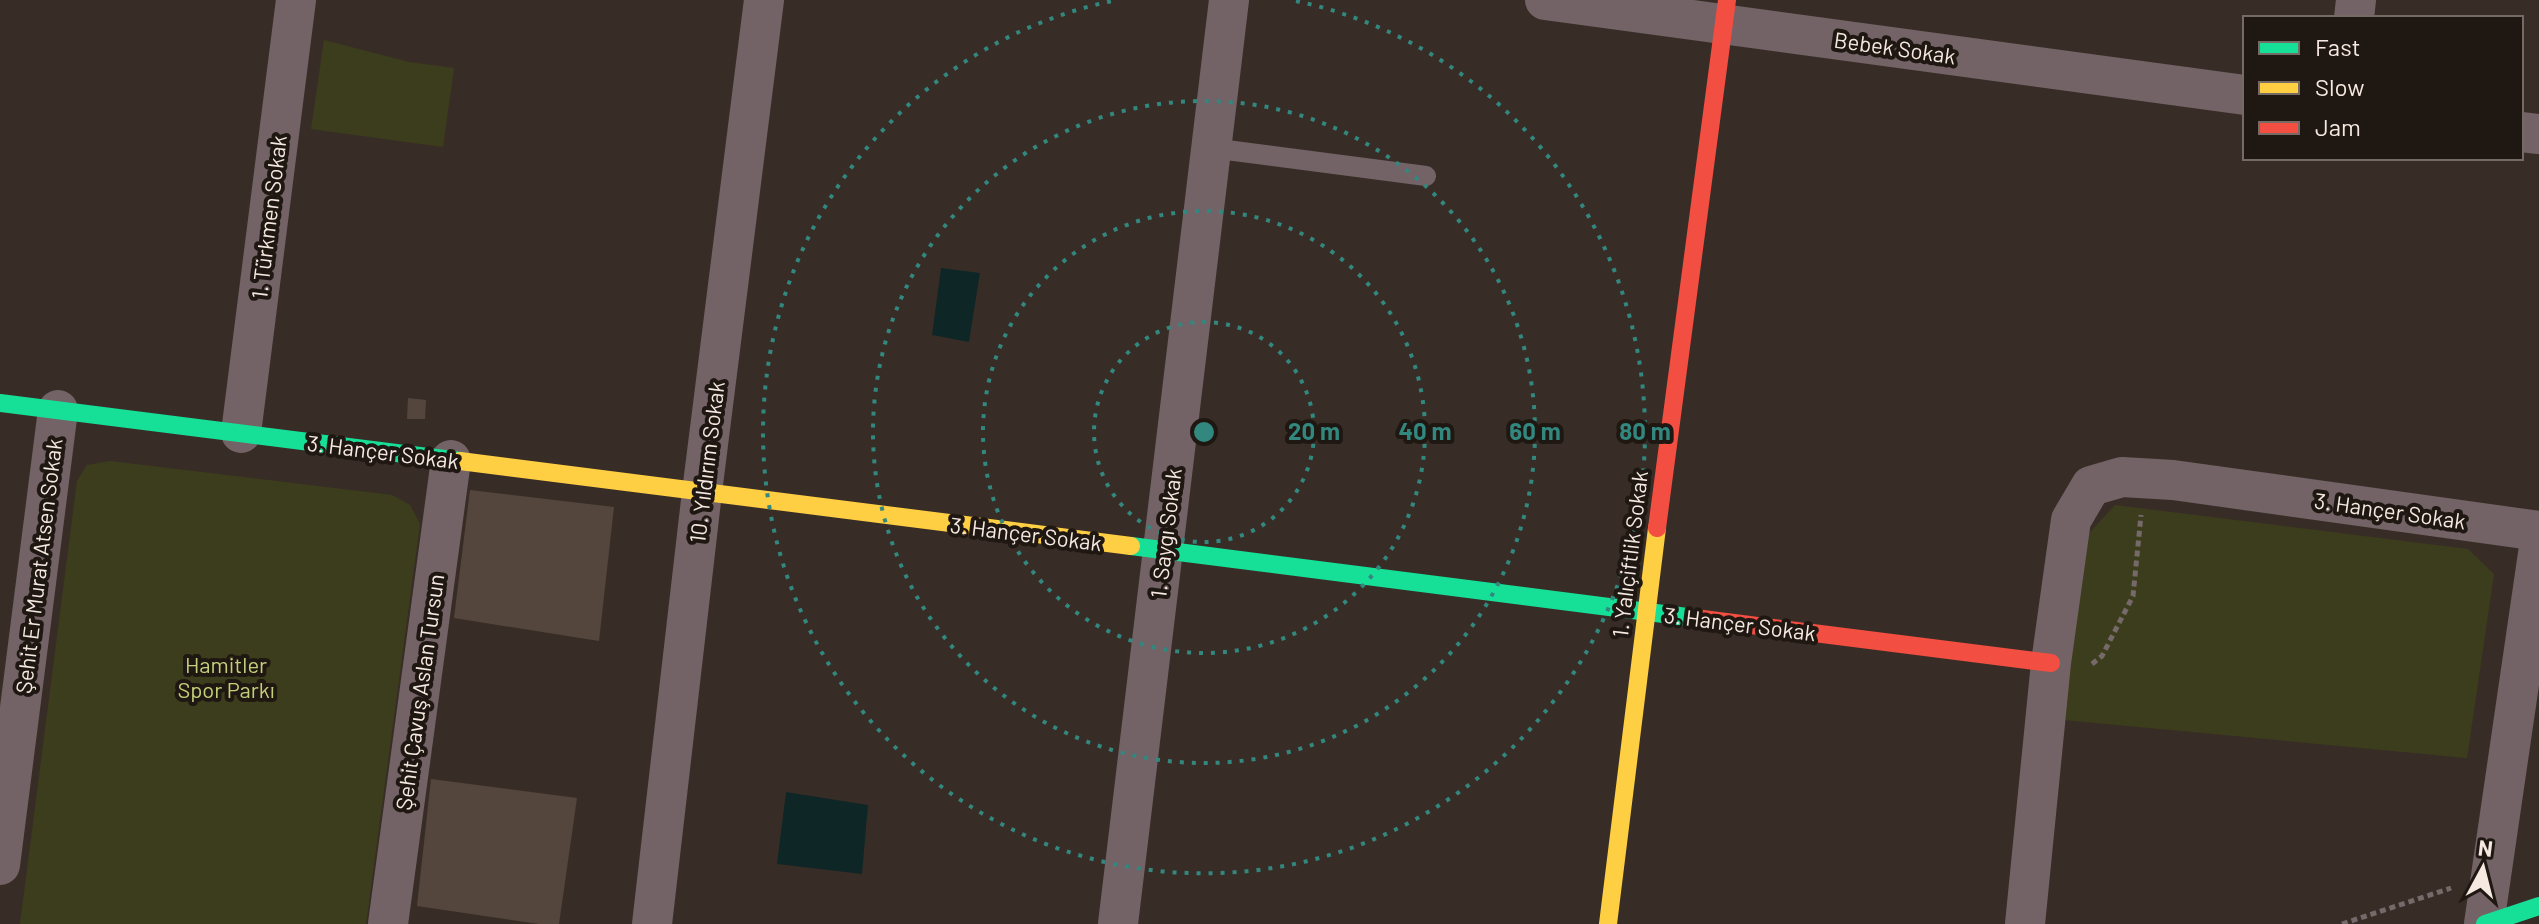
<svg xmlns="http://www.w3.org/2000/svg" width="2539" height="924" font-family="Barlow,sans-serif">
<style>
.green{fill:#3b3d1c}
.water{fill:#0f2627}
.building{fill:#54463c}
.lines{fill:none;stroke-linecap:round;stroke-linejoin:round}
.path{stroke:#76696a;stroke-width:5;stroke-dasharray:6 4;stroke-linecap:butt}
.lane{stroke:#736366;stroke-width:20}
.street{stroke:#736366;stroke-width:40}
.fast{stroke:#16e098;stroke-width:18}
.slow{stroke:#ffcf43;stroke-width:18}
.jam{stroke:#f24e42;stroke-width:18}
.ring{fill:none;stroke:#32877f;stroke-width:4;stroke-dasharray:4 8}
.labels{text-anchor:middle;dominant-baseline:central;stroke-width:8;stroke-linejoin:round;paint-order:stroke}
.street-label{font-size:22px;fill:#f6e9e1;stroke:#1f1711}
.park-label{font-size:22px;fill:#c4cf7a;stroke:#1f1711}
.centre{fill:#32877f;stroke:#1f1711;stroke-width:4}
.ring-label{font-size:24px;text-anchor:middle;font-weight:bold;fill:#32877f;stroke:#1f1711;stroke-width:8;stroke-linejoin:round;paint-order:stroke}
</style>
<rect width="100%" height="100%" fill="#382d26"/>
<g class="green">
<path d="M324,40L409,62L454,68L443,147L311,129Z"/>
<path d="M110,461L392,495L410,505L420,524L366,924H20L77,481L87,465Z"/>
<path d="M2115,505L2468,549L2494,574L2467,758L2064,720L2081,542Z"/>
</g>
<g class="water">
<path d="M941,268L980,273L969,342L932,335Z"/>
<path d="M786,792L868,805L862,874L777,864Z"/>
</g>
<g class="building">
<path d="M408,398L426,400L425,419H407Z"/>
<path d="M470,490L614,507L599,641L454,618Z"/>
<path d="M431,779L577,798L559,924H539L417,906Z"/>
</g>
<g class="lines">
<g class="path">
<path d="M2092,664L2102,656L2133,596L2141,515"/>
<path d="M2342,924L2451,888"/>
</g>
<path class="lane" d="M1211,148L1426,176"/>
<g class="street">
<path d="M1545,0L2245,95"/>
<path d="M2354,18L2356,0"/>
<path d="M2521,132L2539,134"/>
<path d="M241,433L296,0"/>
<path d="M0,865L58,410"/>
<path d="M388,924L451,460"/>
<path d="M652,924L702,492L764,0"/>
<path d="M1118,924L1229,0"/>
<path d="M2025,924L2051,663L2071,520L2091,486L2122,477L2173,480L2539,531"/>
<path d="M2484,924L2539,547"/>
</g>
<g class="fast">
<path d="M0,403L460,461"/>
<path d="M1131,546L1695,618"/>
<path d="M2485,924L2539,906"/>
</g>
<g class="slow">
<path d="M460,461L1131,546"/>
<path d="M1608,924L1657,528"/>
</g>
<g class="jam">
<path d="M1657,528L1727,0"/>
<path d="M1695,618L2051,663"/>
</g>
</g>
<g class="ring">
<circle cx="1204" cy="432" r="110"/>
<circle cx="1204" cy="432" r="221"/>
<circle cx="1204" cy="432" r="331"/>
<path d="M1296 1A441 441 0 1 1 1112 1"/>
</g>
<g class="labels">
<g class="street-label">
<text transform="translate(1895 47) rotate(8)">Bebek Sokak</text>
<text transform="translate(268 217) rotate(-83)">1. Türkmen Sokak</text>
<text transform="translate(383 451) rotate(7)">3. Hançer Sokak</text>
<text transform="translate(706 462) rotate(-83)">10. Yıldırım Sokak</text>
<text transform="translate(2390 510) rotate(8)">3. Hançer Sokak</text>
<text transform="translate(1026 533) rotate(7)">3. Hançer Sokak</text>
<text transform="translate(1165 533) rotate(-83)">1. Saygı Sokak</text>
<text transform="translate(1629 554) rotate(-83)">1. Yalıçiftlik Sokak</text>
<text transform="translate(38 566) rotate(-83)">Şehit Er Murat Atsen Sokak</text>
<text transform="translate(1740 623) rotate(7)">3. Hançer Sokak</text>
<text transform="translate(419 692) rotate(-82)">Şehit Çavuş Aslan Tursun</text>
</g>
<g class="park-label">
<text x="226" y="664">Hamitler<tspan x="226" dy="25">Spor Parkı</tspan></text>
</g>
</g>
<circle cx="1204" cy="432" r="12" class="centre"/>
<g class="ring-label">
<text x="1314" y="440">20 m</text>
<text x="1425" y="440">40 m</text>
<text x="1535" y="440">60 m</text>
<text x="1645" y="440">80 m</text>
</g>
<rect x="2243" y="16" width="280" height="144" fill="#1f1711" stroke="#756b64" stroke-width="2"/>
<rect x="2259" y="42" width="40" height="12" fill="#16e098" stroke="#756b64" stroke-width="2"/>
<text x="2315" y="56" font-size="24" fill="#f6e9e1">Fast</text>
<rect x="2259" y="82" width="40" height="12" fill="#ffcf43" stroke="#756b64" stroke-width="2"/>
<text x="2315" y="96" font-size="24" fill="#f6e9e1">Slow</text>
<rect x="2259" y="122" width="40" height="12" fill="#f24e42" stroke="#756b64" stroke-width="2"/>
<text x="2315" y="136" font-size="24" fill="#f6e9e1">Jam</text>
<g transform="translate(2483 868) rotate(7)" stroke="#1f1711" stroke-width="6" paint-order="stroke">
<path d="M0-6L14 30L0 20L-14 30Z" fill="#f6e9e1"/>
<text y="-12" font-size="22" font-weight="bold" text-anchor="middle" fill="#f6e9e1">N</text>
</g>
</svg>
